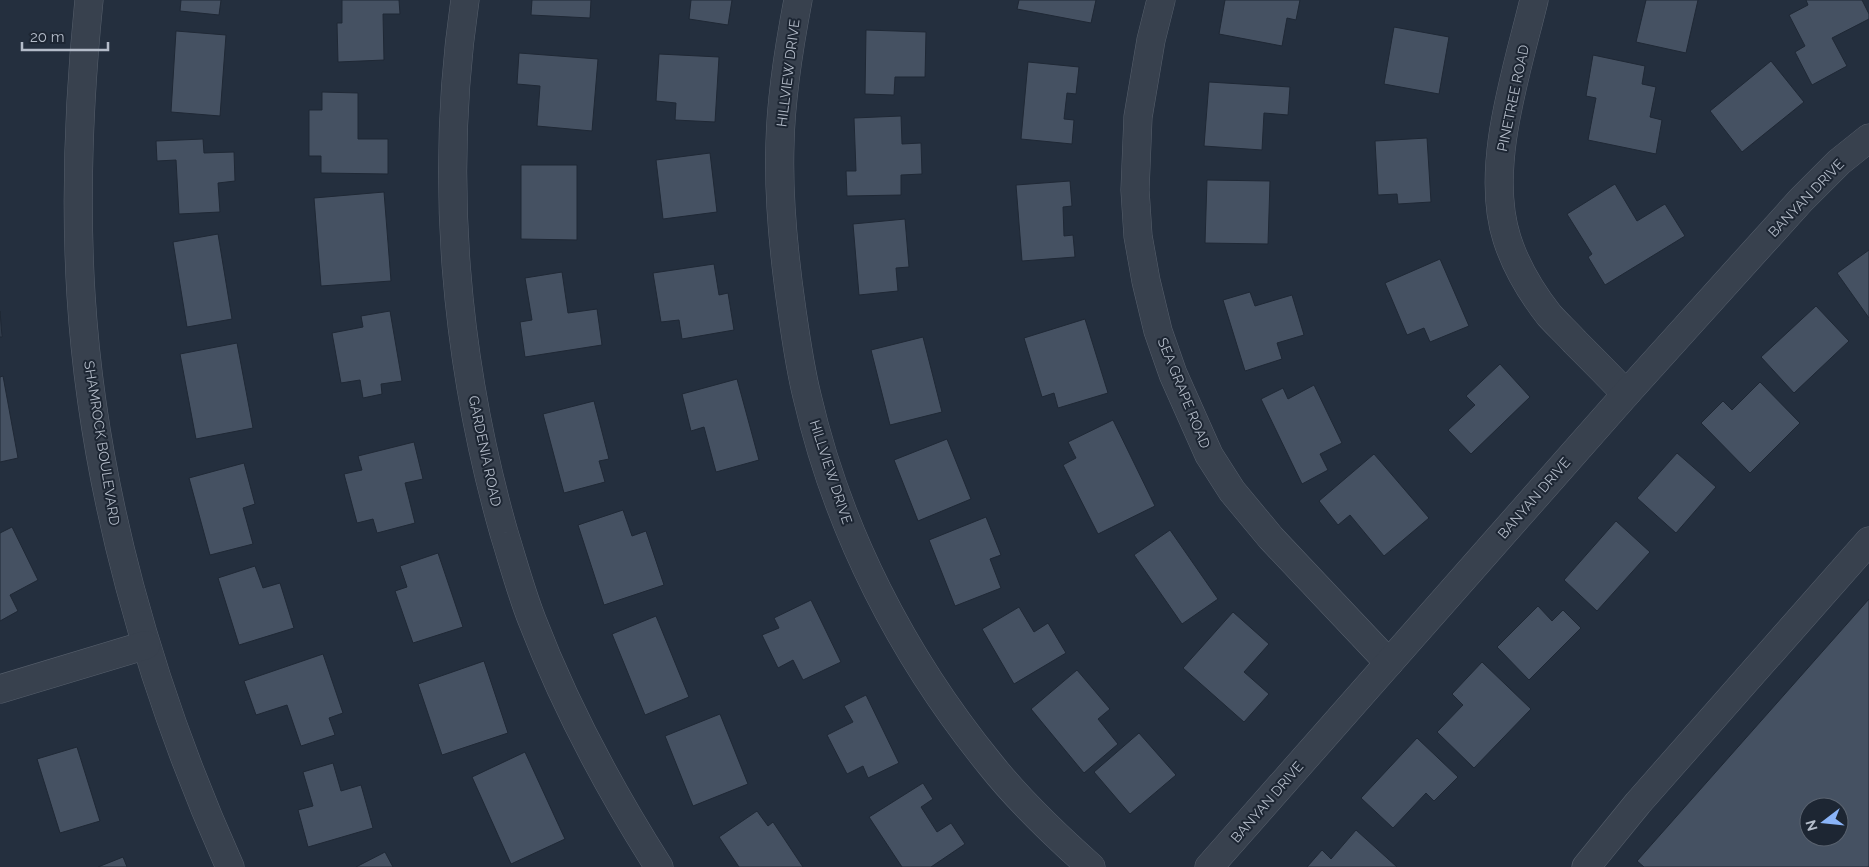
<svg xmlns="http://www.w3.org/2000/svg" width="1869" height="867" font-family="Raleway,sans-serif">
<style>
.building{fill:#455162;stroke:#1f2835;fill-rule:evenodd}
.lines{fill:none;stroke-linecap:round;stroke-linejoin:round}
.minor-casing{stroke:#565f6c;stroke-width:29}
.minor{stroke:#38414e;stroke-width:28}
.labels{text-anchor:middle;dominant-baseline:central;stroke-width:4;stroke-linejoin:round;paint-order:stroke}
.street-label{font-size:14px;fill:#b4bcc9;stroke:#1d2633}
</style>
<rect width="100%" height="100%" fill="#242f3e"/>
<g class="building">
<path d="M181,0H221L219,15L180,11Z"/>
<path d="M342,0H399L400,14H383L384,60L338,62L337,23H342Z"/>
<path d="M532,0H591L590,18L531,15Z"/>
<path d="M691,0H732L728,25L689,19Z"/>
<path d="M1019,0H1096L1091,23L1017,9Z"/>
<path d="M1225,0H1300L1296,20L1287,18L1282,46L1219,34Z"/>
<path d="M1646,0H1698L1686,53L1636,42Z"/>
<path d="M1806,0H1862L1869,14V19L1832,38L1847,66L1812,85L1795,52L1805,46L1789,15L1808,5Z"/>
<path d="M1394,27L1449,37L1439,94L1384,84Z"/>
<path d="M866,30L926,32L925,77H895L894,95L865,94Z"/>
<path d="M176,31L226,35L220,116L171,112Z"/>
<path d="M519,53L598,59L592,131L537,126L540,86L517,84Z"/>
<path d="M659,54L719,57L715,122L675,120L676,103L656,101Z"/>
<path d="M1593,55L1645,66L1642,84L1656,87L1650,117L1662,120L1656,154L1588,140L1596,98L1586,96Z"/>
<path d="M1771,61L1804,102L1742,152L1710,111Z"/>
<path d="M1028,62L1079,67L1076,94L1067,93L1064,119L1074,120L1072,144L1021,139Z"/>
<path d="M1209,82L1290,87L1288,115L1264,113L1262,150L1204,146Z"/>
<path d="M322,92L358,93V139H388V174L321,173V156H309V110H322Z"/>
<path d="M901,116L902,144L921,143L922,174L901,175V195L847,196L846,171H856L854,118Z"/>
<path d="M1427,138L1431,202L1398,204L1397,194L1378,195L1375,141Z"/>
<path d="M203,139L204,153L234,152L235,181L218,183L220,212L179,214L176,160L157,161L156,141Z"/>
<path d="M710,153L717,212L663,219L656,160Z"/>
<path d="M521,165H577V240L521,239Z"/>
<path d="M1207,180L1270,181L1268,244L1205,243Z"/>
<path d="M1070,181L1072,206L1063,207L1064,236L1073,235L1075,257L1022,261L1016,185Z"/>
<path d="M1615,184L1637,221L1665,204L1685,236L1605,285L1588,257L1592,254L1567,214Z"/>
<path d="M384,192L391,281L321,286L314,198Z"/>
<path d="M905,219L909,267L896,268L898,291L859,295L853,224Z"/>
<path d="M218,234L232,319L187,327L173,242Z"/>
<path d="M1869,250V318L1837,273Z"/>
<path d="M1440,259L1469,326L1430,342L1424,328L1407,335L1385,283Z"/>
<path d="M714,264L719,295L728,293L734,330L682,339L679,320L661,322L653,273Z"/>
<path d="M562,272L568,313L597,309L602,345L525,357L520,322L532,320L525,278Z"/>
<path d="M1250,292L1255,306L1292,295L1304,335L1277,343L1282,359L1245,371L1223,300Z"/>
<path d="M1816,306L1849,341L1794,393L1761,357Z"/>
<path d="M0,311L2,337H0Z"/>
<path d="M390,311L402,381L381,384L382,394L363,398L360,380L341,383L332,333L363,327L361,316Z"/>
<path d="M1085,319L1108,393L1058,408L1054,393L1042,397L1024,338Z"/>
<path d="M923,337L942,412L890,425L871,350Z"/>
<path d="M237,343L253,428L196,439L180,354Z"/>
<path d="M1500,364L1530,397L1471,454L1448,430L1475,405L1466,396Z"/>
<path d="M3,376L18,458L0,462V377Z"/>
<path d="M737,379L759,460L716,472L704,427L691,431L682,394Z"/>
<path d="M1760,382L1800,423L1750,473L1701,423L1723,401L1732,410Z"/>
<path d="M1314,385L1342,443L1320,454L1328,470L1302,484L1261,399L1283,388L1288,399Z"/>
<path d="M594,401L609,459L599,461L605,482L564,493L543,414Z"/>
<path d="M1113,420L1155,506L1098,534L1063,465L1076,458L1068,442Z"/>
<path d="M947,439L971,499L918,521L894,460Z"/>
<path d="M414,442L423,479L405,483L415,523L377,533L373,519L357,523L344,474L362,470L358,456Z"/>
<path d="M1677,453L1716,487L1676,533L1637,498Z"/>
<path d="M1374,454L1429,518L1384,556L1350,515L1338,525L1319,501Z"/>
<path d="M244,463L255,504L243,508L253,544L210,555L189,478Z"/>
<path d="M623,510L632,536L646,531L664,585L604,605L578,525Z"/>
<path d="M986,517L1001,555L990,559L1001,588L955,606L929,540Z"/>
<path d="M1616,521L1650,552L1597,611L1564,580Z"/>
<path d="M12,527L38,580L10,595L18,611L0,621V533Z"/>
<path d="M1170,530L1218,599L1182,624L1134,555Z"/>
<path d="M438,553L463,627L413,643L395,591L407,587L400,566Z"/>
<path d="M255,566L263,588L280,583L294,628L239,645L218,578Z"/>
<path d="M1869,599V867H1644L1637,861ZM1809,807H1839V837H1809Z"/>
<path d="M811,600L841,662L803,680L793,660L778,668L762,635L779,628L774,618Z"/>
<path d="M1538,606L1552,621L1563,610L1581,628L1529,680L1497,647Z"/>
<path d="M1019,607L1034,632L1048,623L1066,653L1014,684L982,629Z"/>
<path d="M1233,612L1269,644L1244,672L1269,694L1244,722L1183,668Z"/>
<path d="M656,616L689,697L645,715L612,634Z"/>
<path d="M323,654L343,713L329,718L335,735L301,746L287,705L256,715L244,681Z"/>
<path d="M484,661L508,733L442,755L418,684Z"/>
<path d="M1482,662L1531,709L1474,768L1437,732L1463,705L1452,694Z"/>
<path d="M1077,670L1110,709L1098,719L1118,744L1084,773L1031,709Z"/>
<path d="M866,695L899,763L868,778L863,766L847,774L827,735L853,722L844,706Z"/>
<path d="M720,714L748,784L693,806L665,736Z"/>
<path d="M1139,733L1176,775L1130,814L1094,772Z"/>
<path d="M1417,738L1458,777L1434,801L1426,793L1393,828L1361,798Z"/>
<path d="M77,747L100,821L60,833L37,759Z"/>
<path d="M525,752L565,839L511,864L472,777Z"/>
<path d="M333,763L341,791L361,785L373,828L308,847L298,810L313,806L303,772Z"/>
<path d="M923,783L933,799L921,807L937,832L951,823L965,844L931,867H902L869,817Z"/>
<path d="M757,811L768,826L773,822L803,867H739L719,837Z"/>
<path d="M1356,830L1397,867H1307L1322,850L1331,859Z"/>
<path d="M385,852L393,867H356Z"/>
<path d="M123,857L127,867H98Z"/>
</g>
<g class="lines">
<defs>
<g id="minor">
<path d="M89,0C79,98 75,196 81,295C93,490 150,689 230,867"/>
<path d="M465,0C439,177 455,361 504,533C513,562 521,592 532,620C565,706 610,790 659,867"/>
<path d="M798,0C789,47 781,95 780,143C778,199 784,256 792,311C796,339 800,368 807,396C838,531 903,657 990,764C1020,802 1055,835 1091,867"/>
<path d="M1161,0L1151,40L1138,117L1135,190L1138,236L1146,281L1158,331L1173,374L1209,455L1232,491L1271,538L1389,663"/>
<path d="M1534,0C1517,71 1484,168 1507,239C1516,267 1531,292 1549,315C1557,324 1567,333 1575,342C1592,359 1609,376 1626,394"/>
<path d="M0,689L146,645"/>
<path d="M1209,867L1626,394L1801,200L1839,162L1869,138"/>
<path d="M1586,867L1638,803L1869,541"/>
</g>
</defs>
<use href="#minor" class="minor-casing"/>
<use href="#minor" class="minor"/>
</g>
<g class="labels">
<g class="street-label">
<text transform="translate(788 73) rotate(-83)">HILLVIEW DRIVE</text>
<text transform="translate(1513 98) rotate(-78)">PINETREE ROAD</text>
<text transform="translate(1806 198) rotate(-46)">BANYAN DRIVE</text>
<text transform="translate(1184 393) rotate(68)">SEA GRAPE ROAD</text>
<text transform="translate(102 443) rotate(81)">SHAMROCK BOULEVARD</text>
<text transform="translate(485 451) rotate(78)">GARDENIA ROAD</text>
<text transform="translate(831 472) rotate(72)">HILLVIEW DRIVE</text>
<text transform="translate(1534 498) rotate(-49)">BANYAN DRIVE</text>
<text transform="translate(1267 802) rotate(-49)">BANYAN DRIVE</text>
</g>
</g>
<g transform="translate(1824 822) rotate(254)"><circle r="24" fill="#1d2633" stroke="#59626f"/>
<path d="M0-4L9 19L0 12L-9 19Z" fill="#8ab4f8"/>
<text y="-8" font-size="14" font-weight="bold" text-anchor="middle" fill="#b4bcc9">N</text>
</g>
<path d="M22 42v8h86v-8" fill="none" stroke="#b4bcc9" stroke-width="2.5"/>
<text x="30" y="42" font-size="15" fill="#b4bcc9" stroke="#1d2633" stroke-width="4" paint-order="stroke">20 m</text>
</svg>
